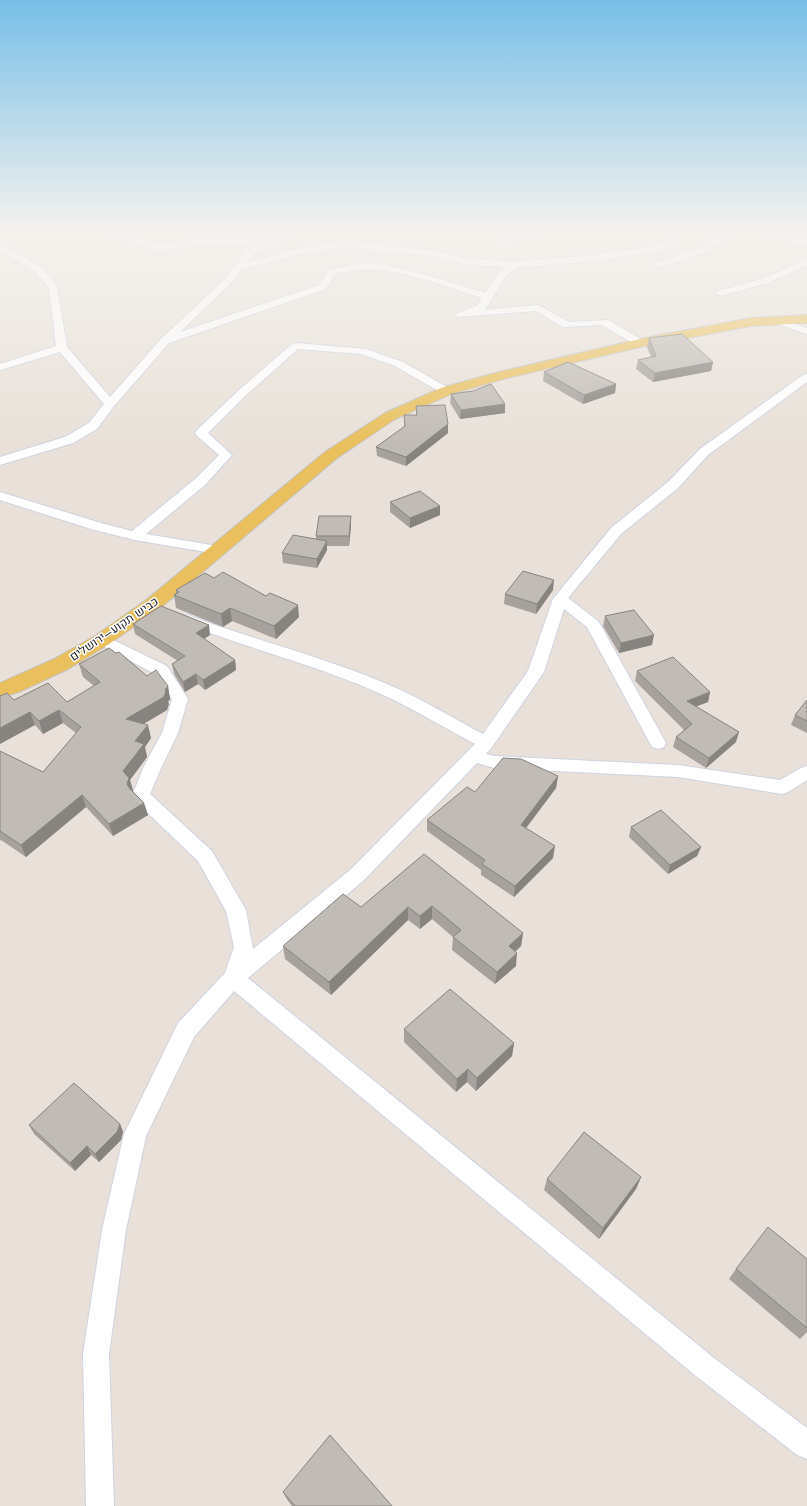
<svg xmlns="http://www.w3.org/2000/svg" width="807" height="1506" font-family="Jost,Heebo,sans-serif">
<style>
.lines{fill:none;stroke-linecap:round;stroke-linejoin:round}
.minor-casing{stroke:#ced3e0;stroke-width:2}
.primary-casing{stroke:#c3c3c3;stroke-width:2}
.minor{fill:#fff;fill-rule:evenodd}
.primary{fill:#e9c05d;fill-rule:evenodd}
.wall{fill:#a6a19d}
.shaded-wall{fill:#87837f}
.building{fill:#c1bbb6;stroke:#87837f}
.labels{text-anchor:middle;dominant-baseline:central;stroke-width:3;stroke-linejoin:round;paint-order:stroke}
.street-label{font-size:12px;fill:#272727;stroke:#fff}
</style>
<rect width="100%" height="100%" fill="#e9e1d9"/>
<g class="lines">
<defs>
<g id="minor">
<path d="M104,233H119L159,245L193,239H238L268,234L271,235L272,238L281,233L291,234L254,253L247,263L294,249L345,241L430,250L463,258L513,262L602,254L666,244L671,233H680L672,248L669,249L602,260L516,268L505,278L485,310L538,305L569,322L608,320L644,341L645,343L644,345H636L602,325L563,327L536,311L457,317L456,315L457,313L477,306L482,298C449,288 415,274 381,270C366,268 350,271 335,274L326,289L169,343L114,406L97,429L73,443L0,465V457L65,437L89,423L104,404L60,352L0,370V364L56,346L49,288L37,273L0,250V243L43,269L57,286L67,347L110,397L161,339L225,279L248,249L268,240L238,245H193L159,251ZM345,247L430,256L463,264L505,267L498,274L485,293L423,274L381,264H355L329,270L319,285L180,332L231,283L241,270L295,255Z"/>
<path d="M521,233H541L537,236L501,243L497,240L498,238Z"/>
<path d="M721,233H731L706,252L663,267H657L655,265L657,263L700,248Z"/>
<path d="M761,233H778L807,240V246Z"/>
<path d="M807,259V265L768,283L721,296L716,293L718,291L762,279Z"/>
<path d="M776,317L807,328V334L772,322L771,320Z"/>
<path d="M296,343L366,349L403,362L450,389L452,391L450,393H442L395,366L361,354L298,349L246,395L208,433L232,455L205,485L146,534L223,547L225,550L223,553L218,554L135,540L91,529L0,500V492L101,523L132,531L195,479L219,455L197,436L195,433L197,430L238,391L292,344Z"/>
<path d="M807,374V382L708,455L678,488L621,534L568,598L598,621L600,624L666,743L664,747L658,749L652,747L587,627L564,609L544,672L492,747L486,754L494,756L678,765L780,780L801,768L807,766V780L788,792L782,794L678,777L494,768L477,763L364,880L248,978L714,1358L807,1428V1459L797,1455L696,1376L234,991L194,1037L146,1136L126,1230L109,1354L114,1506H86L83,1354L102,1230L124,1134L178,1023L225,973L234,947L226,911L198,861L135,801L132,796L144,766L162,733L172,699L155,674L97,643L94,640L97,637L102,635L107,637L167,666L188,699L178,733L162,766L150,794L212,851L246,910L253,949L350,870L475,744C447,729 420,713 392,699C325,667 252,650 183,623L181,620L183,617L188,615L193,617C263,643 335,660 403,691C430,704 457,720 483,734L528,671L553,599L611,528L668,482L700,449L803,375Z"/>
</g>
<path id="primary" d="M807,315V323L751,326L640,347L503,379L451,394L395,419L337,458L159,609L109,644L68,669L21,691L0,698V683L54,659L95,636L145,601L325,452L385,413L441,388L499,372L640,339L751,318Z"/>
</defs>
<use href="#minor" class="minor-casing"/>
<use href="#primary" class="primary-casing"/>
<use href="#minor" class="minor"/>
<use href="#primary" class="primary"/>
</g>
<g class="wall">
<path d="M649,338L713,362L711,371L653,382L636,369L638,360L651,357L647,347Z"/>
<path d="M544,372L616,384L615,393L583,404L543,381Z"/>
<path d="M473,391L505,404V413L460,419L450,403L451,394Z"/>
<path d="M416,406L448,424V433L406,466L377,456L376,447L404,427V415H416Z"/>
<path d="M390,502L440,506V515L410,528L390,512Z"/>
<path d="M351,516V526L349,546H327V550L317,568L283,563L282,553L316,539V536Z"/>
<path d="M214,578L299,617L276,639L232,621L223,627L176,608L174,595L176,593V590Z"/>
<path d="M553,590L536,614L504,604L505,594Z"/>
<path d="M605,616L652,645L619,653L603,626Z"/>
<path d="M133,624L210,635L204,639L235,660L236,670L205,690L198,684L185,692L174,674L172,664L178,661L135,634Z"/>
<path d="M116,653L147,676L168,686L170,699L168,702L169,704L167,710L143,724L151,738L145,747L147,757L130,780L132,791L144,803L148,815L113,836L86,807L26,857L1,840L0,841V751L43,772L76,733L63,723L43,734L35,725L14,700L67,702L94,686L83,677L79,664Z"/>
<path d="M637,671L710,692L708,702L696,706L736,742L706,768L673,747L676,737L684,730L635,681Z"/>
<path d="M807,700V733L791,725L795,715Z"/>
<path d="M558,776L556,788L526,828L553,858L514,897L481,875V870L427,831V820L475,792Z"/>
<path d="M631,827L701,847L697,856L668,874L629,837Z"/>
<path d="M424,854L523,933L521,946L515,952L516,966L495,984L452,950L453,937L432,919L420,929L408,920L331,995L285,959L283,946L361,907Z"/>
<path d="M404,1029L514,1043L512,1056L476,1091L467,1082L456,1092L404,1042Z"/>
<path d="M120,1124L123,1132L121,1140L99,1162L91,1155L75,1171L34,1134L29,1125Z"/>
<path d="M641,1177L636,1189L599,1239L544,1190L547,1179Z"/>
<path d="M807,1259V1332L800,1339L729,1279L736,1269Z"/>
<path d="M283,1492L392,1506H292L286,1498Z"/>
</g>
<g class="shaded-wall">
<path d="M713,362L711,371L653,382L655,373Z"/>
<path d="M616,384L615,393L583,404L584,395Z"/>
<path d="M505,404V413L460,419L461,410Z"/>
<path d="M448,424V433L406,466V457Z"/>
<path d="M440,506V515L410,528V518Z"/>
<path d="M351,516V526L349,546V536Z"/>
<path d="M327,541V550L317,568V559Z"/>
<path d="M554,580L553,590L536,614L537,604Z"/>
<path d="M298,605L299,617L276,639L274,626Z"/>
<path d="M230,608L232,621L223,627L221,614Z"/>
<path d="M209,625L210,635L198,643L196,633Z"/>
<path d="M654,635L652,645L619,653L621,643Z"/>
<path d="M235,660L236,670L205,690L203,680Z"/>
<path d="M196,674L198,684L185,692L183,682Z"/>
<path d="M168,686L170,699L168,702L169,704L167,710L130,732L126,719L165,690Z"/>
<path d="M710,692L708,702L685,711L687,701Z"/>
<path d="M59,710L63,723L43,734L39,721Z"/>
<path d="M30,712L35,725L0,744V728Z"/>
<path d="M148,725L151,738L145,747L147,757L130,780L133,790L131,797L123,771L135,741Z"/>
<path d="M739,732L736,742L706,768L709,758Z"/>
<path d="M558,776L556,788L520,836L521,825Z"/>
<path d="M82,795L86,807L26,857L21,845Z"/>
<path d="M144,803L148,815L113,836L109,824Z"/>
<path d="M555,846L553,858L514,897L515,886Z"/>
<path d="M701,847L697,856L668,874L670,865Z"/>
<path d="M432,906V919L420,929V916Z"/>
<path d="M408,907V920L331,995L329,982Z"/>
<path d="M523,933L521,946L507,959L509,946Z"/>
<path d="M517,953L516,966L495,984L497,972Z"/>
<path d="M514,1043L512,1056L476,1091L477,1078Z"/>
<path d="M468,1069L467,1082L456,1092L457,1079Z"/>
<path d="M120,1124L123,1132L121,1140L99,1162L95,1154Z"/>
<path d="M87,1146L91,1155L75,1171L70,1163Z"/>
<path d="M641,1177L636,1189L599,1239L603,1228Z"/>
</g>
<g class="building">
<path d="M682,334L713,362L655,373L638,360L656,356L649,338Z"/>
<path d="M568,362L616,384L584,395L544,372Z"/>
<path d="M491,384L505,404L461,410L451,394L473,391Z"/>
<path d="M445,405L448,424L406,457L376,447L405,426L404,415H417L416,406Z"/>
<path d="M420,491L440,506L410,518L390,502Z"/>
<path d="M319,516H351L349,536H316Z"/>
<path d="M293,535L327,541L317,559L282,553Z"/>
<path d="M523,571L554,580L537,604L505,594Z"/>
<path d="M223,572L266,596L270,593L298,605L274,626L230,608L221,614L174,595L179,592L176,590L205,573L214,578Z"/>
<path d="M161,606L209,625L196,633L235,660L203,680L196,674L183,682L172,664L185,656L133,624Z"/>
<path d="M634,610L654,635L621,643L605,616Z"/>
<path d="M109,648L116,653L119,652L147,676L156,670L168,686L165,690L166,691L164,697L126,719L148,725L135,741L144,744L123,771L129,778L127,784L130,789L144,803L109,824L82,795L21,845L0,831V751L43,772L81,727L59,710L39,721L30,712L0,728V696L7,693L14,700L48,683L67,702L100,682L79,664Z"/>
<path d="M673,657L710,692L687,701L739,732L709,758L676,737L692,724L637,671Z"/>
<path d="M807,700V721L795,715Z"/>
<path d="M503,758L521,759L558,776L521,825L555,846L515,886L482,864L485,860L427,820L467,787L475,792Z"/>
<path d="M661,810L701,847L670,865L631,827Z"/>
<path d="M424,854L523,933L509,946L517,953L497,972L453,937L461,930L432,906L420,916L408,907L329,982L283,946L343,894L361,907Z"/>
<path d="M450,989L514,1043L477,1078L468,1069L457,1079L404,1029Z"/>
<path d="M74,1083L120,1124L117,1132L95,1154L87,1146L70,1163L29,1125Z"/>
<path d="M584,1132L641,1177L603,1228L547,1179Z"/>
<path d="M768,1227L807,1259V1328L736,1269Z"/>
<path d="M330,1435L392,1506H295L283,1492Z"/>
</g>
<linearGradient id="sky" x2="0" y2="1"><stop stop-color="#77bfe8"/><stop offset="0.52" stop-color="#f5f2ee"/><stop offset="1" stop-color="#f5f2ee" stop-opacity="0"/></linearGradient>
<rect width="807" height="444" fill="url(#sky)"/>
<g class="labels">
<g class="street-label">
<text transform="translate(114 629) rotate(-34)">כביש תקוע–ירושלים</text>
</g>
</g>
</svg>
